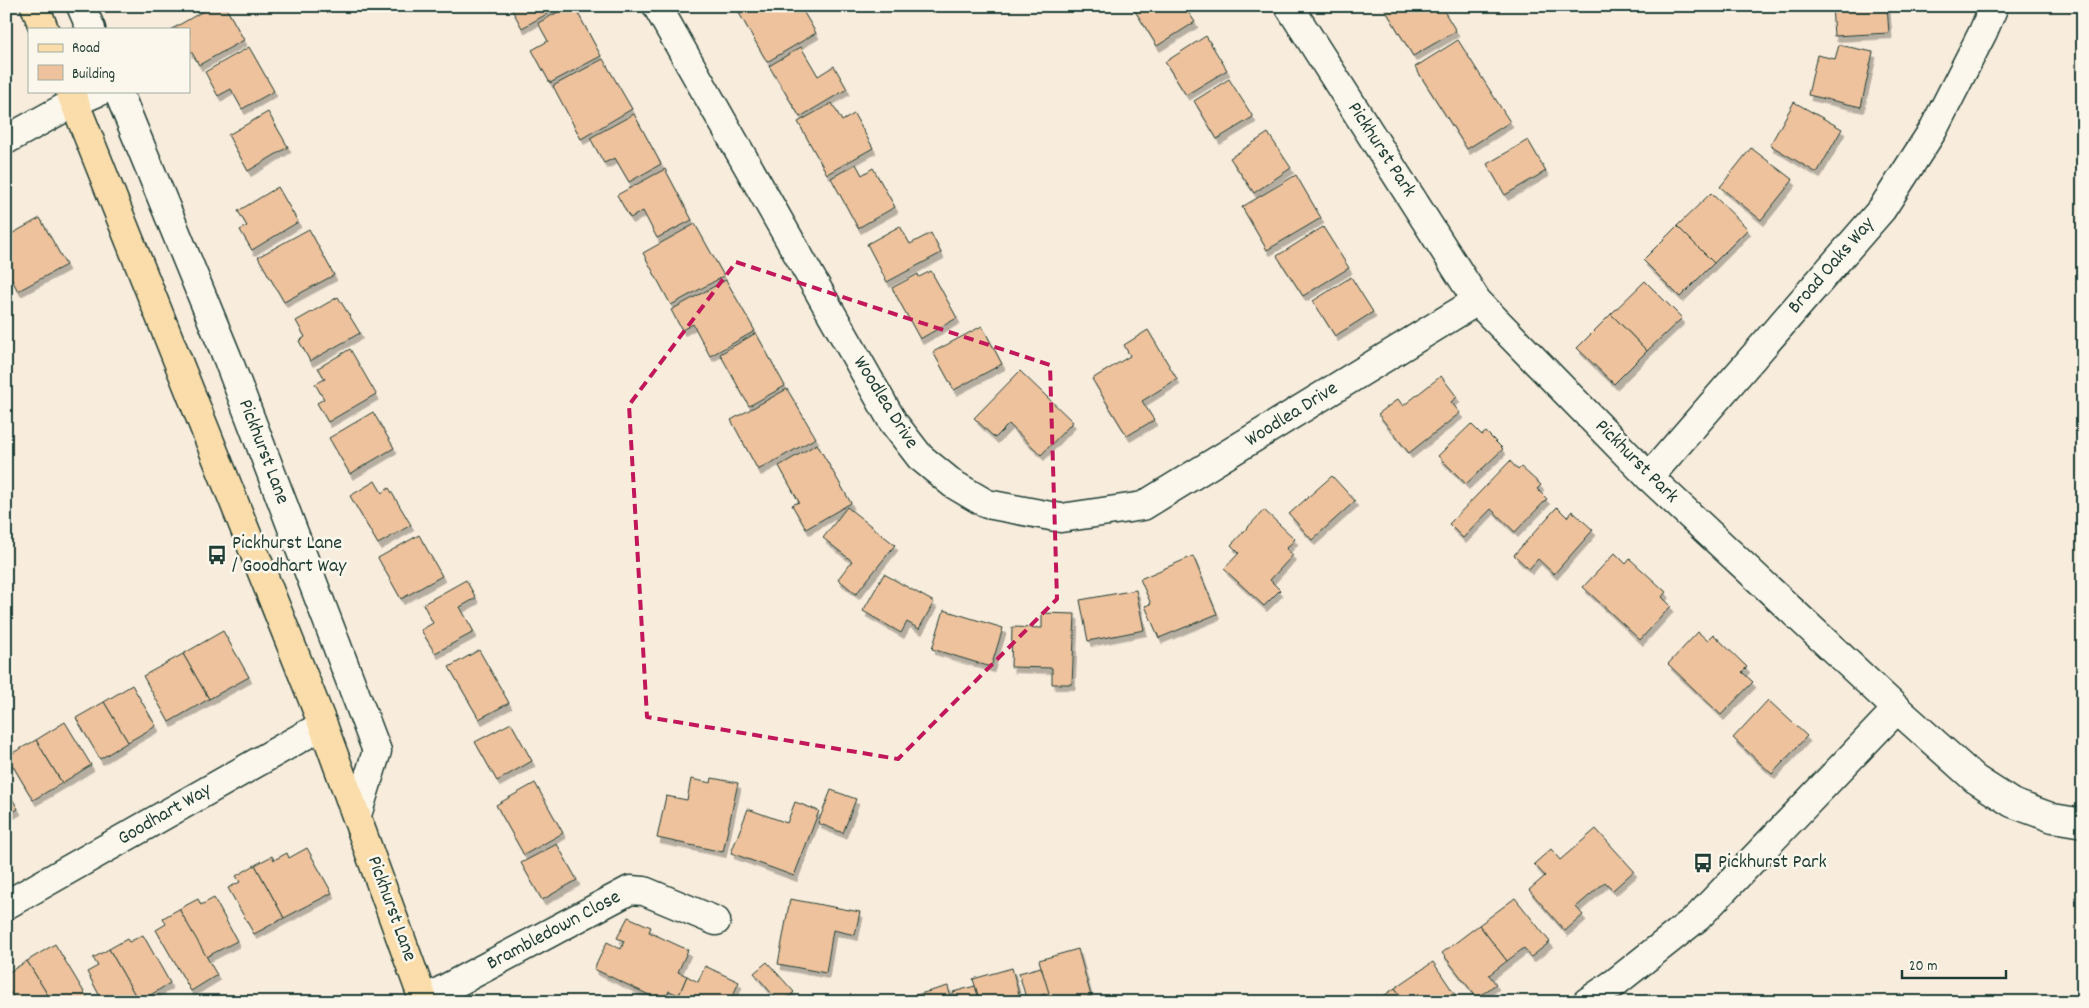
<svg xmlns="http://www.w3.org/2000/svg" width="2089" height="1008" font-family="Dekko,sans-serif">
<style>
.building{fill:#edc29d;stroke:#1f3d34;filter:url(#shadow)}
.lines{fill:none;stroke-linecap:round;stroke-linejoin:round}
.minor-casing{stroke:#1f3d34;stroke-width:31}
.major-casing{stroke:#1f3d34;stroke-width:31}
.minor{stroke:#fbf7ec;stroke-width:28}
.major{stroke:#faddab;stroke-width:28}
.marked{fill:none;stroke:#c2185b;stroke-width:4;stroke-dasharray:10 6;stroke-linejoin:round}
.labels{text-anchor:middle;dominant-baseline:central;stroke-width:5;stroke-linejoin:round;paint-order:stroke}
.street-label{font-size:20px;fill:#1f3d34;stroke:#fbf7ec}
.poi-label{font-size:20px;fill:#1f3d34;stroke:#fbf7ec;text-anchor:start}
</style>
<defs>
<filter id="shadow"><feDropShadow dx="3" dy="5.5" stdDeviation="0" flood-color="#0004"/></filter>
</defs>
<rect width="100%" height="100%" fill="#f8ecdc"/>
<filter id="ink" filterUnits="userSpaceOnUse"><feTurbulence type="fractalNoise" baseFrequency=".02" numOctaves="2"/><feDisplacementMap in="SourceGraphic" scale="10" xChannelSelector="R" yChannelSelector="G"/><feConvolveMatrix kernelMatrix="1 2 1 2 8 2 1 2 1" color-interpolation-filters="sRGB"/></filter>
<g filter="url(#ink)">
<g class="building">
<path d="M212,6H225L244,40L199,65L191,51L189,52V29H172Z"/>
<path d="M510,6H561L522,28Z"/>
<path d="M569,6H574L601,56L550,83L532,50L548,41L538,23Z"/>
<path d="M751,6H800L816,33L767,62L739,13Z"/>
<path d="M1132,6H1184L1195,22L1157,46Z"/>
<path d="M1383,6H1441L1456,31L1413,56Z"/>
<path d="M1832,6H1887L1889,33L1834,36Z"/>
<path d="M1206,36L1227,70L1186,95L1165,62Z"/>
<path d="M1458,40L1510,122L1467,149L1415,67Z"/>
<path d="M1839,45L1873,52L1861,107L1808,95L1817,55L1835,59Z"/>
<path d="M249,47L274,91L242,109L231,89L218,96L205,72Z"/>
<path d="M801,47L818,76L834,66L847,89L800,117L769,66Z"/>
<path d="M603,59L632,109L581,139L553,86Z"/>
<path d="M1229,79L1253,117L1217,139L1194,101Z"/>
<path d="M1794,102L1842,129L1817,173L1770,145Z"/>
<path d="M832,103L842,121L854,114L873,148L827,174L798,122Z"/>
<path d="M268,112L288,147L248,171L228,135Z"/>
<path d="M634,114L661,164L629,182L615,158L604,163L590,138Z"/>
<path d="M1268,133L1291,168L1254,193L1230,158Z"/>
<path d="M1528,140L1546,171L1505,195L1487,164Z"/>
<path d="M1751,148L1793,180L1761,220L1720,187Z"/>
<path d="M856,164L862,175L873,168L895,207L858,228L831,178Z"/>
<path d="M665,169L692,220L657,238L643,211L630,218L617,195Z"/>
<path d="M1296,175L1321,218L1267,250L1242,207Z"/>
<path d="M278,187L298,222L252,250L240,230L247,226L238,211Z"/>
<path d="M1711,193L1748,229L1714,263L1677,226Z"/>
<path d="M40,218L66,265L18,291L6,269V237Z"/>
<path d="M695,224L724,276L671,305L643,253Z"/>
<path d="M900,226L910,244L931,233L941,253L887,282L867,244Z"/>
<path d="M1677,226L1714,263L1680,297L1643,260Z"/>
<path d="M1323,227L1349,268L1303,296L1277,256Z"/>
<path d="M309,229L334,275L284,302L258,257Z"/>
<path d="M931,271L957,318L920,339L892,288L918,274L919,277Z"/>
<path d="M1351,277L1373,312L1335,336L1313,301Z"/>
<path d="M726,280L755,331L710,356L693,324L682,330L671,310Z"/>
<path d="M1645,281L1682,318L1647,351L1611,314Z"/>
<path d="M338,297L360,333L310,361L299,341L305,337L296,321Z"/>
<path d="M1611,314L1647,351L1614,384L1577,348Z"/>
<path d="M982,326L1002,364L954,390L933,352Z"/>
<path d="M1148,330L1177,379L1142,401L1154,420L1127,436L1092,379L1130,356L1124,345Z"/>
<path d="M756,333L785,386L749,406L720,354Z"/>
<path d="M350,349L376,394L328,422L317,403L324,399L315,384L325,379L318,368Z"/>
<path d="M1020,371L1073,422L1041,455L1009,424L995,438L974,418Z"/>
<path d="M1441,376L1457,397L1451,402L1460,413L1409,453L1378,414L1398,399L1403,406Z"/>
<path d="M787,389L816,438L758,470L731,420Z"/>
<path d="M373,412L394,448L350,474L329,438Z"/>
<path d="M1471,424L1482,435L1486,432L1503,449L1466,484L1438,456Z"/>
<path d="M817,444L851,503L806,529L792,505L799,502L779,466Z"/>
<path d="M1510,461L1518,470L1521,467L1541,485L1537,489L1547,499L1515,532L1491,509L1463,538L1449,524Z"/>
<path d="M1332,476L1355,501L1312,540L1289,514Z"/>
<path d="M375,481L382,493L389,488L411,525L378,544L350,496Z"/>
<path d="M847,507L895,545L856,594L838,579L852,561L823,538Z"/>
<path d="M1557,507L1567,517L1572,511L1593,530L1554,574L1538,559L1529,569L1514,555Z"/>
<path d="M1264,510L1295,539L1286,549L1293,555L1270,580L1280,590L1264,606L1224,569L1239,553L1231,545Z"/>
<path d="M419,535L442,576L401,599L378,558Z"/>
<path d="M1615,553L1626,564L1630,559L1666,592L1662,597L1671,606L1640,640L1583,587Z"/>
<path d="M1193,556L1217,614L1159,638L1145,606L1151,604L1140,579Z"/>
<path d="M884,574L934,602L919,629L907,622L901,633L863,611Z"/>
<path d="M466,580L476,598L460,607L474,632L435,653L421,630L433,623L423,604Z"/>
<path d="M1136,590L1144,630L1088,641L1080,600Z"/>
<path d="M944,610L1003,628L991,667L932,649Z"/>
<path d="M1042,613L1075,614L1072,684H1052V668L1011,667L1012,627L1042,628Z"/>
<path d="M223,631L249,677L209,699L183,654Z"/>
<path d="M1698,632L1707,640L1713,634L1747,667L1742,672L1753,682L1721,715L1668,664Z"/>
<path d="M479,650L509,703L479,719L449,667Z"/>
<path d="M183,654L209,699L169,722L143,676Z"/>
<path d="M132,685L156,726L128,742L104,702Z"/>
<path d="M1768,700L1807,736L1772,774L1733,738Z"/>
<path d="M104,702L128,742L100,759L76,718Z"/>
<path d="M65,722L91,765L62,783L36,740Z"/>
<path d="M511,723L532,761L497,781L475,742Z"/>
<path d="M36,740L62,783L33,800L7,756Z"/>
<path d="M712,778L738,783L723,852L657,838L666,796L687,800L691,779L711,783Z"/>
<path d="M535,783L563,833L524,855L496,805Z"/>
<path d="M6,788L18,809L6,816Z"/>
<path d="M831,790L856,799L843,833L818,823Z"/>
<path d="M795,802L819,811L794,876L731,853L748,809L787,823Z"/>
<path d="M1596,829L1634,871L1613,890L1605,882L1576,907L1583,915L1565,931L1529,890L1545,876L1534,864L1551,849L1560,860Z"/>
<path d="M557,844L577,880L542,900L521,863Z"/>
<path d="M307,848L332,893L284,918L255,865L272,856L274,860L287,853L289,858Z"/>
<path d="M255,865L284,918L254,934L228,888L240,882L236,876Z"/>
<path d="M214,898L237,941L206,957L179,909L198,899L201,905Z"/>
<path d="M1515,898L1550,942L1531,957L1524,948L1507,961L1479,925Z"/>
<path d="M790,899L860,912L855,935L833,930L826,973L778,964Z"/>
<path d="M179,909L217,975L191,991L156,930L166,924L163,918Z"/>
<path d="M628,917L651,927L649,932L688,950L678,972L687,976L679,995L669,991L664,1002L594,969L607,942L621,949L624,941L617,938Z"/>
<path d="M1479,925L1507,961L1489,975L1496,984L1477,998L1442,953Z"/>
<path d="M143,935L170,983L139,1002L109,949L127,939L129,942Z"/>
<path d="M55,944L90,1002H52L27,961Z"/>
<path d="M109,949L139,1002H103L87,972L98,966L93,958Z"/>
<path d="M1078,949L1091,996L1073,1002H1051L1039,960Z"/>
<path d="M27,961L52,1002H16L6,986V974Z"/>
<path d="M767,962L794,992L783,1002H779L754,973Z"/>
<path d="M1433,962L1460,1002H1405L1395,988Z"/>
<path d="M705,966L739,982L730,1002H689L679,995L687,976L698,982Z"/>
<path d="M1041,967L1049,993L1041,995L1043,1002H1027L1019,973Z"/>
<path d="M1012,968L1021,1002H980L973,979Z"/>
<path d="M948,986L952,1002H911L909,997Z"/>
<path d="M975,986L980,1002H956L953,992Z"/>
<path d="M1395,988L1405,1002H1375Z"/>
</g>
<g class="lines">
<defs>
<g id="minor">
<path d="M81,6L91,29"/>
<path d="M657,6L893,422L920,457L953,484L987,504L1061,518L1143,506L1477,301"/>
<path d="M1289,6L1477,301L1649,477L1897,709L1975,779L2012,803L2053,818L2083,823"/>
<path d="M118,91L227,357L377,751L357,815"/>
<path d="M6,140L75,102L100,91"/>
<path d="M1649,477L1882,209L1933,130L1983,32L1994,6"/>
<path d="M6,905L323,725"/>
<path d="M424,1000L630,890L644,891L716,921"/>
<path d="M1587,1002L1616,982L1698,917L1897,709"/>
</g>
<g id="major">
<path d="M35,6L44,29"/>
<path d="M70,91L323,725L424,1002"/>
</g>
</defs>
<use href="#minor" class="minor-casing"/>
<use href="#major" class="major-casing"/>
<use href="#minor" class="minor"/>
<use href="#major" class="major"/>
</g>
</g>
<path class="marked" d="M736,262L1050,365L1057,599L898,759L647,717L629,405Z"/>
<defs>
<symbol id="bus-bare" viewBox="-9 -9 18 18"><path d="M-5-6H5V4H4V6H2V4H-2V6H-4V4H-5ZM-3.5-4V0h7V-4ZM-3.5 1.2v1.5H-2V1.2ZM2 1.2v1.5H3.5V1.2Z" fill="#1f3d34" stroke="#fbf7ec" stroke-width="2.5" paint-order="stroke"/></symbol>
</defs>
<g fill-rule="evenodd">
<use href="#bus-bare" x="203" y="541" width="28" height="28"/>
<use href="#bus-bare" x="1689" y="849" width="28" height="28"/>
</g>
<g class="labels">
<g class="street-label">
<text transform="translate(1381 150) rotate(57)">Pickhurst Park</text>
<text transform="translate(1832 266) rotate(-49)">Broad Oaks Way</text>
<text transform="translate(885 403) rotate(58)">Woodlea Drive</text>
<text transform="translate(1292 415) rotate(-32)">Woodlea Drive</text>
<text transform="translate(263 452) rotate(69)">Pickhurst Lane</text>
<text transform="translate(1636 462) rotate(45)">Pickhurst Park</text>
<text transform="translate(165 815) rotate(-30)">Goodhart Way</text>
<text transform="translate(391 909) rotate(70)">Pickhurst Lane</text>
<text transform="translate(554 931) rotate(-28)">Brambledown Close</text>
</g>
<g class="poi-label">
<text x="232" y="544">Pickhurst Lane<tspan x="232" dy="23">/ Goodhart Way</tspan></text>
<text x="1718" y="863">Pickhurst Park</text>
</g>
</g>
<rect width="2089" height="1008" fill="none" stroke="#fbf7ec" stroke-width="25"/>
<rect x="12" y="12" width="2064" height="983" fill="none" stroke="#1f3d34" stroke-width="2" filter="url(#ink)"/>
<rect x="28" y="28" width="162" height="65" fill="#fbf7ec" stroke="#a3ada2"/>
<rect x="38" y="44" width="25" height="8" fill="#faddab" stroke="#a3ada2"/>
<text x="72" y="52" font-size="15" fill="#1f3d34">Road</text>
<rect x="38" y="65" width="25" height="15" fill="#edc29d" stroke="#a3ada2"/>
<text x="72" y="78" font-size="15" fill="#1f3d34">Building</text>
<path d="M1902 970v8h104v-8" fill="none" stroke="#1f3d34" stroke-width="2.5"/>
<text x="1909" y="970" font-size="15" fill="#1f3d34" stroke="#fbf7ec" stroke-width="4" paint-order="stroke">20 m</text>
</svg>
